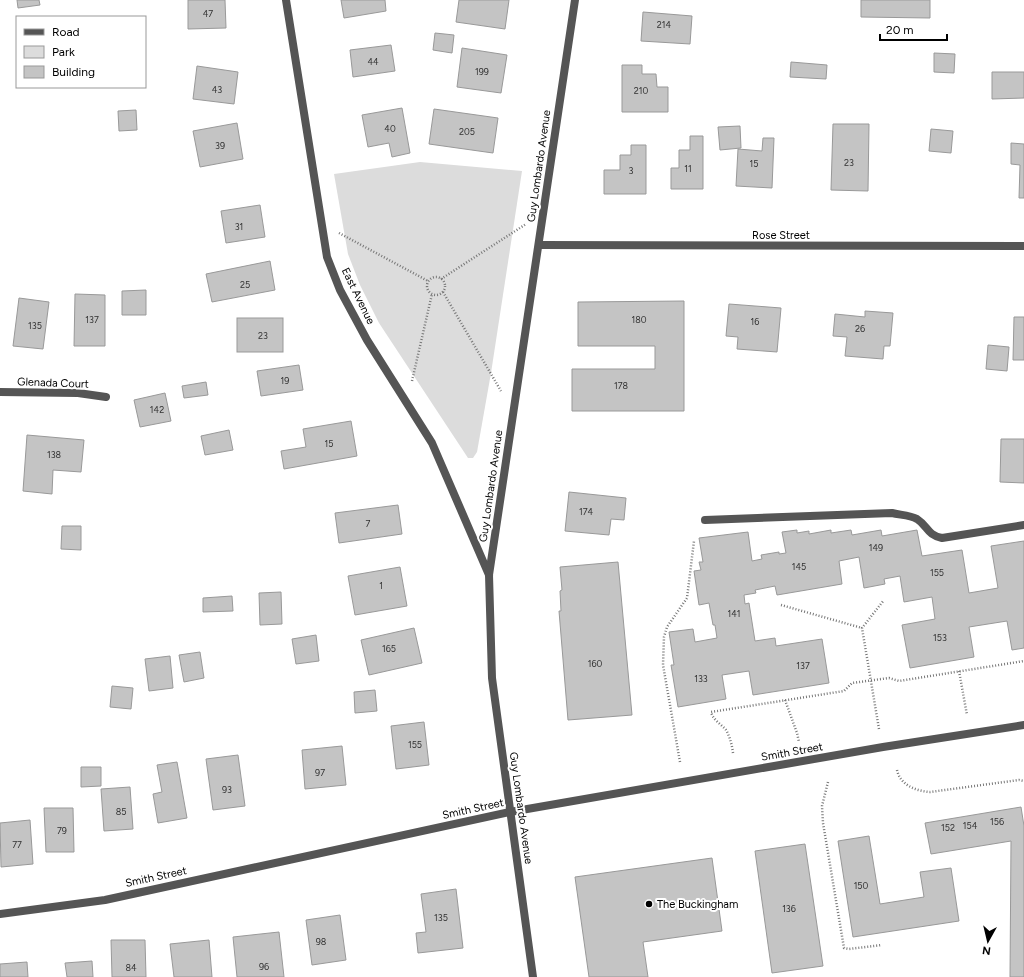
<svg xmlns="http://www.w3.org/2000/svg" width="1024" height="977" font-family="Figtree,sans-serif">
<style>
.green{fill:#dcdcdc}
.building{fill:#c4c4c4;stroke:#999}
.lines{fill:none;stroke-linecap:round;stroke-linejoin:round}
.path{stroke:#777;stroke-width:2.5;stroke-dasharray:1 2;stroke-linecap:butt}
.service{stroke:#555;stroke-width:8}
.minor{stroke:#555;stroke-width:8}
.tertiary{stroke:#555;stroke-width:8}
.poi-dot{fill:#000;stroke:#fff;stroke-width:1.5}
.labels{text-anchor:middle;dominant-baseline:central;stroke-width:4;stroke-linejoin:round;paint-order:stroke}
.number-label{font-size:9px;fill:#313131}
.street-label{font-size:11px;fill:#000;stroke:#fff}
.poi-label{font-size:11px;fill:#000;stroke:#fff;text-anchor:start}
</style>
<rect width="100%" height="100%" fill="#fff"/>
<path class="green" d="M420,162L522,171L491,373L477,452L473,458H468L379,323L360,285L348,254L334,174Z"/>
<g class="building">
<path d="M17,0H39L40,5L18,8Z"/>
<path d="M188,0H225L226,28L188,29Z"/>
<path d="M341,0H385L386,11L344,18Z"/>
<path d="M459,0H509L505,29L456,22Z"/>
<path d="M861,0H930V18L861,17Z"/>
<path d="M643,12L692,16L690,44L641,41Z"/>
<path d="M435,33L454,35L452,53L433,50Z"/>
<path d="M391,45L395,71L353,77L350,50Z"/>
<path d="M462,48L507,55L501,93L457,87Z"/>
<path d="M934,53L955,54L954,73L934,72Z"/>
<path d="M791,62L827,65L826,79L790,77Z"/>
<path d="M622,65H642V74H656L657,87H668V112H622Z"/>
<path d="M197,66L238,72L234,104L193,99Z"/>
<path d="M992,72H1024V98L992,99Z"/>
<path d="M402,108L410,153L392,157L389,143L368,147L362,115Z"/>
<path d="M434,109L498,118L493,153L429,144Z"/>
<path d="M136,110L137,130L119,131L118,111Z"/>
<path d="M237,123L243,159L200,167L193,131Z"/>
<path d="M833,124H869L868,191L831,190Z"/>
<path d="M740,126L741,148L720,150L718,127Z"/>
<path d="M931,129L953,131L951,153L929,151Z"/>
<path d="M690,136H703V189H671V168H679V150H690Z"/>
<path d="M763,138H774L772,188L736,186L738,149L762,151Z"/>
<path d="M1011,143L1024,144V198H1019L1020,165L1011,164Z"/>
<path d="M631,145H646V194H604V170H620V155H631Z"/>
<path d="M260,205L265,237L226,243L221,211Z"/>
<path d="M270,261L275,290L212,302L206,274Z"/>
<path d="M146,290V315H122V291Z"/>
<path d="M75,294L105,295V346H74Z"/>
<path d="M19,298L49,302L43,349L13,346Z"/>
<path d="M684,301V411H572V369H655V346H578V302Z"/>
<path d="M729,304L781,308L777,352L737,349L738,337L726,336Z"/>
<path d="M865,311L893,313L890,346H884L883,359L845,356L847,337L833,336L835,314L865,317Z"/>
<path d="M1014,317H1024V360H1013Z"/>
<rect x="237" y="318" width="46" height="34"/>
<path d="M988,345L1009,347L1007,371L986,369Z"/>
<path d="M299,365L303,390L261,396L257,371Z"/>
<path d="M206,382L208,395L184,398L182,386Z"/>
<path d="M165,393L171,421L140,427L134,400Z"/>
<path d="M351,421L357,456L284,469L281,451L306,447L303,429Z"/>
<path d="M229,430L233,450L205,455L201,436Z"/>
<path d="M27,435L84,440L81,472L53,470L52,494L23,491Z"/>
<path d="M1001,439H1024V483L1000,482Z"/>
<path d="M569,492L626,498L624,520L611,519L609,535L565,531Z"/>
<path d="M398,505L402,534L339,543L335,513Z"/>
<path d="M62,526H81V550L61,549Z"/>
<path d="M797,530V533L809,531V534L831,530V533L851,530L852,535L881,530L882,536L917,530L922,556L962,550L969,593L998,588L991,546L1024,541V648L1012,650L1007,621L969,627L974,657L910,668L902,625L935,619L932,597L904,602L900,576L884,579L885,584L864,588L859,557L839,561L842,584L777,595L775,586L755,590L756,593L744,595L745,604L749,603L755,641L775,638L776,646L822,639L829,683L753,695L749,671L722,675L726,699L678,707L671,665H674L669,632L693,629L695,642L717,638L715,625H713L709,603L699,605L694,571L701,570L699,562H703L699,538L748,532L752,561L762,559L761,555L779,552V554L786,553L782,532Z"/>
<path d="M618,562L632,715L568,720L559,611H561L560,591L562,590L560,567Z"/>
<path d="M400,567L407,606L355,615L348,576Z"/>
<path d="M281,592L282,624L260,625L259,593Z"/>
<path d="M232,596L233,611L203,612V598Z"/>
<path d="M414,628L422,663L369,675L361,640Z"/>
<path d="M316,635L319,661L296,664L292,639Z"/>
<path d="M200,652L204,678L184,682L179,655Z"/>
<path d="M170,656L173,688L149,691L145,659Z"/>
<path d="M112,686L133,688L131,709L110,707Z"/>
<path d="M375,690L377,711L355,713L354,692Z"/>
<path d="M424,722L429,765L396,769L391,726Z"/>
<path d="M342,746L346,785L305,789L302,750Z"/>
<path d="M238,755L245,806L213,810L206,759Z"/>
<path d="M177,762L187,818L158,823L153,794L162,792L157,765Z"/>
<path d="M81,767H101V786L81,787Z"/>
<path d="M130,787L133,829L104,831L101,789Z"/>
<path d="M1021,807L1024,826V977H1010L1011,841L931,854L925,823Z"/>
<path d="M44,808H73L74,852H46Z"/>
<path d="M30,820L33,864L1,867L0,823Z"/>
<path d="M869,836L880,904L924,897L920,872L951,868L959,921L853,937L838,841Z"/>
<path d="M805,844L823,966L772,973L755,851Z"/>
<path d="M712,858L722,931L643,942L648,977H589L575,877Z"/>
<path d="M456,889L463,948L418,953L416,933L426,932L421,894Z"/>
<path d="M340,915L346,960L312,965L306,920Z"/>
<path d="M279,932L284,977H237L233,937Z"/>
<path d="M111,940H145L146,977H112Z"/>
<path d="M209,940L212,977H174L170,944Z"/>
<path d="M92,961L93,977H67L65,963Z"/>
<path d="M27,962L28,977H0V964Z"/>
</g>
<g class="lines">
<g class="path">
<path d="M339,233L428,281"/>
<circle cx="436" cy="286" r="9"/>
<path d="M441,279L526,224"/>
<path d="M443,292L501,391"/>
<path d="M412,381L432,294"/>
<path d="M781,605L862,628"/>
<path d="M959,671L967,715"/>
<path d="M785,700L797,733L799,742"/>
<path d="M879,729L862,628L884,600"/>
<path d="M733,753C732,745 730,737 726,730C721,724 713,720 711,712L844,691L852,683L889,678L899,681L1024,661"/>
<path d="M680,762L663,665L664,637L667,627L687,598L694,541"/>
<path d="M897,770C900,785 916,791 930,792L1019,780L1024,781"/>
<path d="M828,782L822,806L823,823L844,948L849,949L882,945"/>
</g>
<path class="service" d="M705,520L892,513C900,515 910,515 917,519C928,526 927,535 942,538L1024,525"/>
<g class="minor">
<path d="M286,0L327,257L340,290L367,340L432,443L489,575"/>
<path d="M539,245L1024,246"/>
<path d="M0,392L78,393L106,397"/>
<path d="M0,914L105,900L510,812L883,747L1024,725"/>
</g>
<path class="tertiary" d="M533,977L492,678L489,575L575,0"/>
</g>
<circle class="poi-dot" cx="649" cy="904" r="4"/>
<g class="labels">
<g class="number-label">
<text x="208" y="13">47</text>
<text x="664" y="24">214</text>
<text x="373" y="61">44</text>
<text x="482" y="71">199</text>
<text x="217" y="89">43</text>
<text x="641" y="90">210</text>
<text x="390" y="128">40</text>
<text x="467" y="131">205</text>
<text x="220" y="145">39</text>
<text x="849" y="162">23</text>
<text x="754" y="163">15</text>
<text x="688" y="168">11</text>
<text x="631" y="170">3</text>
<text x="239" y="226">31</text>
<text x="245" y="284">25</text>
<text x="92" y="319">137</text>
<text x="639" y="319">180</text>
<text x="755" y="321">16</text>
<text x="35" y="325">135</text>
<text x="860" y="328">26</text>
<text x="263" y="335">23</text>
<text x="285" y="380">19</text>
<text x="621" y="385">178</text>
<text x="157" y="409">142</text>
<text x="329" y="443">15</text>
<text x="54" y="454">138</text>
<text x="586" y="511">174</text>
<text x="368" y="523">7</text>
<text x="876" y="547">149</text>
<text x="799" y="566">145</text>
<text x="937" y="572">155</text>
<text x="381" y="585">1</text>
<text x="734" y="613">141</text>
<text x="940" y="637">153</text>
<text x="389" y="648">165</text>
<text x="595" y="663">160</text>
<text x="803" y="665">137</text>
<text x="701" y="678">133</text>
<text x="415" y="744">155</text>
<text x="320" y="772">97</text>
<text x="227" y="789">93</text>
<text x="121" y="811">85</text>
<text x="997" y="821">156</text>
<text x="970" y="825">154</text>
<text x="948" y="827">152</text>
<text x="62" y="830">79</text>
<text x="17" y="844">77</text>
<text x="861" y="885">150</text>
<text x="789" y="908">136</text>
<text x="441" y="917">135</text>
<text x="321" y="941">98</text>
<text x="264" y="966">96</text>
<text x="131" y="967">84</text>
</g>
<g class="street-label">
<text transform="translate(539 166) rotate(-82)">Guy Lombardo Avenue</text>
<text x="781" y="235">Rose Street</text>
<text transform="translate(358 296) rotate(64)">East Avenue</text>
<text transform="translate(53 383) rotate(2)">Glenada Court</text>
<text transform="translate(491 486) rotate(-82)">Guy Lombardo Avenue</text>
<text transform="translate(792 752) rotate(-10)">Smith Street</text>
<text transform="translate(521 808) rotate(82)">Guy Lombardo Avenue</text>
<text transform="translate(473 809) rotate(-12)">Smith Street</text>
<text transform="translate(156 877) rotate(-12)">Smith Street</text>
</g>
<g class="poi-label">
<text x="657" y="904">The Buckingham</text>
</g>
</g>
<rect x="16" y="16" width="130" height="72" fill="#ffffff" stroke="#999999"/>
<rect x="24" y="29" width="20" height="6" fill="#555555" stroke="#999999"/>
<text x="52" y="36" font-size="12" fill="#000000">Road</text>
<rect x="24" y="46" width="20" height="12" fill="#dcdcdc" stroke="#999999"/>
<text x="52" y="56" font-size="12" fill="#000000">Park</text>
<rect x="24" y="66" width="20" height="12" fill="#c4c4c4" stroke="#999999"/>
<text x="52" y="76" font-size="12" fill="#000000">Building</text>
<g transform="translate(988 941) rotate(188)" stroke="#ffffff" stroke-width="3" paint-order="stroke">
<path d="M0-3L7 15L0 10L-7 15Z" fill="#000000"/>
<text y="-6" font-size="11" font-weight="bold" text-anchor="middle" fill="#000000">N</text>
</g>
<path d="M880 34v6h67v-6" fill="none" stroke="#000000" stroke-width="2"/>
<text x="886" y="34" font-size="12" fill="#000000" stroke="#ffffff" stroke-width="3" paint-order="stroke">20 m</text>
</svg>
